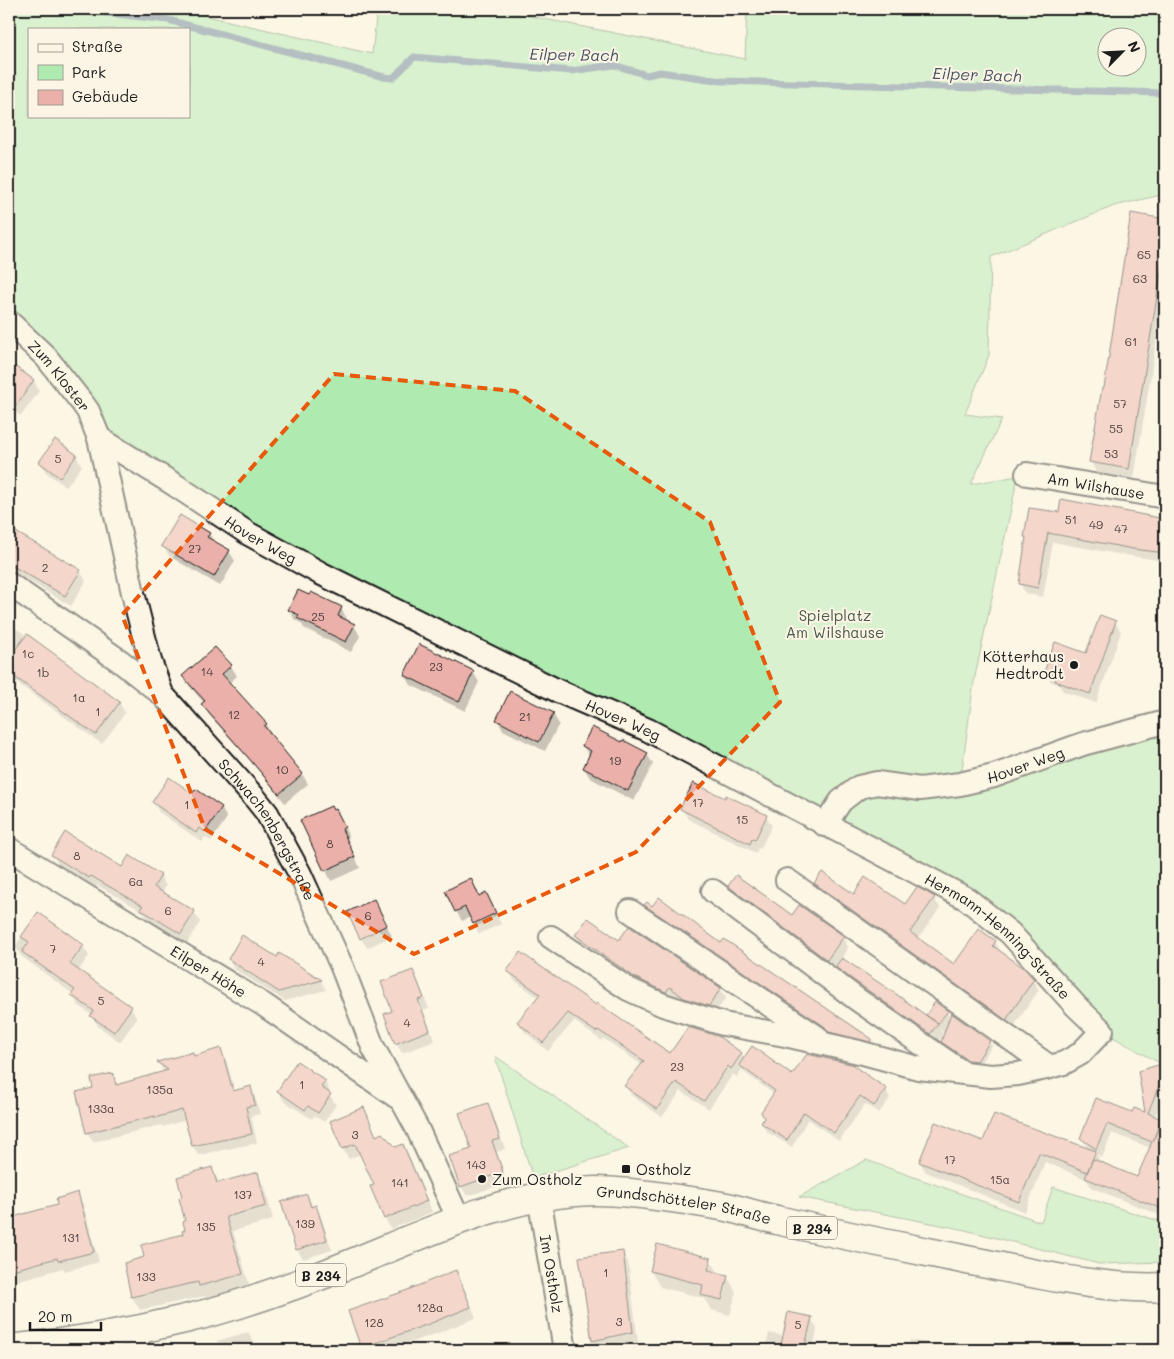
<svg xmlns="http://www.w3.org/2000/svg" width="1174" height="1359" font-family="Mali,sans-serif">
<style>
.green{fill:#afebb1;stroke:#668466;fill-rule:evenodd}
.shadow{fill:#0003;fill-rule:evenodd}
.lines{fill:none;stroke-linecap:round;stroke-linejoin:round}
.stream{stroke:#617c97;stroke-width:7}
.building{fill:#eab0a9;stroke:#1c1c1c}
.minor-casing{stroke:#1c1c1c;stroke-width:26}
.primary-casing{stroke:#1c1c1c;stroke-width:31}
.minor{stroke:#fcf5e5;stroke-width:22}
.primary{stroke:#fcf5e5;stroke-width:28}
.marked{fill:none;stroke:#e8590c;stroke-width:4;stroke-dasharray:10 6;stroke-linejoin:round}
.poi-dot{fill:#1c1c1c;stroke:#fcf5e5;stroke-width:2}
.labels{text-anchor:middle;dominant-baseline:central;stroke-width:4;stroke-linejoin:round;paint-order:stroke}
.number-label{font-size:12px;fill:#50413f}
.shield{fill:#fcf5e5;stroke:#5f5d58;stroke-width:1}
.shield-label{font-size:14px;font-weight:bold;fill:#1c1c1c}
.street-label{font-size:15px;fill:#1c1c1c;stroke:#fcf5e5}
.park-label{font-size:15px;fill:#485a49;stroke:#fcf5e5}
.poi-label{font-size:15px;fill:#1c1c1c;stroke:#fcf5e5;text-anchor:start}
.water-label{font-size:16px;font-style:italic;fill:#445464;stroke:#fcf5e5}
</style>
<rect width="100%" height="100%" fill="#fcf5e5"/>
<filter id="ink" filterUnits="userSpaceOnUse"><feTurbulence type="fractalNoise" baseFrequency=".02" numOctaves="2"/><feDisplacementMap in="SourceGraphic" scale="10" xChannelSelector="R" yChannelSelector="G"/><feConvolveMatrix kernelMatrix="1 2 1 2 8 2 1 2 1" color-interpolation-filters="sRGB"/></filter>
<g filter="url(#ink)">
<g class="green">
<path d="M9,9H176L372,54L377,9H494L745,59L747,9H1165V194L1114,206L991,257L989,355L965,414L1002,419L971,484L1018,476L974,681L960,784L1165,722V1066L1102,1031L967,899L320,573L99,438L9,322ZM29,29H189V116H29ZM1106,38H1136V68H1106Z"/>
<path d="M495,1056L629,1148L533,1178Z"/>
<path d="M866,1160L1041,1222L1053,1187L1165,1223V1262L1099,1264L961,1229L799,1197Z"/>
</g>
<g class="shadow">
<path d="M1132,215L1165,220V287L1134,478L1096,472L1091,462L1105,389Z"/>
<path d="M9,363L34,381L39,391L21,416L9,407Z"/>
<path d="M76,456L82,466L66,487L46,472L40,462Z"/>
<path d="M1060,513L1160,519V517L1165,518V561L1112,553L1053,542L1043,597L1026,594L1020,584L1027,540L1025,536Z"/>
<path d="M9,526L17,531L20,535L80,571L86,581L71,606L9,569Z"/>
<path d="M209,533L214,542L229,551L235,561L220,586L169,556L163,546Z"/>
<path d="M311,593L341,608L347,619L346,621L354,625L360,636L351,652L304,628L301,623L295,620L289,609L309,597Z"/>
<path d="M1115,622L1121,632L1096,703L1063,691L1059,684L1051,682L1046,672L1087,655Z"/>
<path d="M9,624L20,631L119,702L125,713L102,744L9,677Z"/>
<path d="M215,649L231,666L237,676L229,683L266,724L271,735H270L302,774L308,784L285,803L254,765L209,715L203,705L204,703L190,687L184,677Z"/>
<path d="M473,672L479,682L465,711L411,685L405,675Z"/>
<path d="M553,714L559,724L545,751L503,730L497,720Z"/>
<path d="M583,746L647,754L653,764L634,801L590,778L584,768L589,756Z"/>
<path d="M193,795L221,808L227,818L211,841L205,837L202,842L159,812L153,802Z"/>
<path d="M9,804L12,809L9,814Z"/>
<path d="M682,809L766,816L772,826L760,849L758,848L756,853L688,819Z"/>
<path d="M333,812L342,820L349,838L347,839L360,868L331,881L302,821Z"/>
<path d="M53,855L160,876L166,886L162,893L194,912L200,922L187,943L148,920L144,912L97,885L95,888L59,865Z"/>
<path d="M471,880L479,897L492,904L501,924L479,934L471,917L462,921L456,911Z"/>
<path d="M816,883L854,896L905,906L934,898L940,908L918,939L955,965L995,942L1001,952L1033,980L1039,990L1012,1029L821,893Z"/>
<path d="M730,886L793,916L843,937L848,947L841,959L931,1021L928,1015L947,1012L951,1018L989,1042L992,1046L979,1065H972L945,1046L943,1042L944,1033L940,1029L943,1035L936,1043L843,977L836,965L833,969L735,896Z"/>
<path d="M646,905L722,944L871,1040L877,1049L831,1036L651,914Z"/>
<path d="M379,910L392,936L367,948L361,938Z"/>
<path d="M39,914L83,946L89,956L78,971L131,1008L137,1018L120,1042L98,1026L92,1016V1015L78,1005L72,995L73,994L21,956L15,946Z"/>
<path d="M629,928L720,989L726,998L714,1014L691,1007L675,996L672,1000L640,986L582,945L577,936L619,942Z"/>
<path d="M279,955L321,981L326,990L285,1001L234,969L229,959H277Z"/>
<path d="M412,971L418,981L429,1009L423,1011L435,1041L402,1053L396,1043L393,1011Z"/>
<path d="M509,971L596,1007L670,1054H741L745,1059L793,1076L854,1066L856,1069L886,1090L890,1098L879,1113L865,1104L839,1141L808,1119L792,1147L767,1132L762,1123L774,1094L745,1073L742,1069L737,1077L733,1074L709,1109L681,1091L662,1117L631,1095L626,1086L642,1065L603,1038L602,1041L574,1021L548,1051L524,1031L519,1022L539,998L514,980Z"/>
<path d="M220,1050L226,1059L235,1092L250,1087L255,1097L260,1114L251,1116L257,1143L198,1155L193,1146L186,1120L162,1127L161,1125L93,1142L87,1132L95,1089L112,1074L118,1085L164,1072L159,1063L192,1053L195,1057Z"/>
<path d="M1165,1064V1093L1155,1117L1161,1120L1165,1128V1217L1092,1188L1086,1179L1045,1162L1025,1212L926,1172L920,1162L984,1143L1088,1150L1082,1138L1097,1099L1133,1114H1147L1139,1072ZM1112,1133L1151,1148L1138,1178L1101,1162L1096,1154L1102,1158Z"/>
<path d="M325,1082L330,1092L329,1094L336,1105L324,1122L314,1115L312,1119L284,1101L278,1091Z"/>
<path d="M488,1105L493,1115L505,1149L497,1152L507,1183L467,1196L461,1186Z"/>
<path d="M363,1109L376,1136L396,1148L403,1145L409,1156L432,1212L391,1229L385,1219L372,1187L375,1186L361,1154L349,1159L343,1149L332,1122Z"/>
<path d="M211,1168L220,1184L257,1173L265,1187L273,1220L233,1231L250,1287L208,1299L205,1296L140,1310L132,1297L146,1258L185,1235L187,1222L184,1197Z"/>
<path d="M77,1194L83,1204L99,1262L65,1271L63,1268L9,1283V1236L11,1235L9,1228V1220L59,1206Z"/>
<path d="M306,1195L313,1207L316,1206L321,1217L332,1250L303,1259L297,1249Z"/>
<path d="M622,1252L628,1262L638,1342L599,1350L593,1340Z"/>
<path d="M710,1259L719,1274L727,1276L736,1292L730,1315L711,1310L704,1298L660,1287L651,1271Z"/>
<path d="M455,1272L461,1282L476,1318L435,1334L388,1350H364L362,1347L405,1292Z"/>
<path d="M811,1318L817,1329L813,1350H765L769,1333L784,1336Z"/>
<path d="M248,1332L258,1350H220L217,1341Z"/>
<path d="M910,1340L939,1345L942,1350H909Z"/>
</g>
<g class="lines">
<path class="stream" d="M89,9L99,12L168,20L384,77L393,78L414,57L571,71L614,65L647,75L660,72L722,81L1165,93"/>
</g>
<g class="building">
<path d="M1131,213L1165,219V247L1129,469L1089,462L1102,388H1104Z"/>
<path d="M9,362L34,380L9,416Z"/>
<path d="M55,439L77,455L60,478L39,462Z"/>
<path d="M1061,499L1165,519V553L1133,549L1048,533L1038,588L1019,584L1026,537H1024L1029,508L1059,512Z"/>
<path d="M180,515L210,533L207,537L230,550L214,577L161,546Z"/>
<path d="M9,528L81,570L65,596L9,564Z"/>
<path d="M298,590L309,595L311,592L342,607L338,616L355,624L346,642L297,618L299,615L288,610Z"/>
<path d="M1100,615L1116,621L1090,694L1055,681L1057,676L1044,672L1055,642L1086,653Z"/>
<path d="M27,634L120,702L96,735L9,673V658Z"/>
<path d="M419,644L474,671L459,702L404,675Z"/>
<path d="M215,647L232,665L222,674L267,724L264,726L303,774L279,794L246,755L201,704L205,701L182,676Z"/>
<path d="M510,691L554,713L539,742L496,720Z"/>
<path d="M592,727L622,742L623,740L648,753L628,791L583,768L591,751L582,746Z"/>
<path d="M169,777L192,793L196,789L222,807L205,832L199,828L196,833L152,802Z"/>
<path d="M693,783L725,798L726,795L767,815L755,840L752,839L750,844L680,809Z"/>
<path d="M331,806L333,810L336,809L345,827L342,829L355,857L324,871L300,820Z"/>
<path d="M65,832L122,867L129,855L161,875L154,887L195,911L181,934L140,909L143,906L91,876L89,878L51,855Z"/>
<path d="M822,872L854,894L865,877L905,904L917,887L935,897L910,932L954,964L979,929L996,941L993,946L1024,968L1034,979L1006,1020L814,883Z"/>
<path d="M736,875L792,915L799,905L844,936L827,960L728,886Z"/>
<path d="M471,878L479,896L486,892L496,913L473,924L465,907L455,912L445,891Z"/>
<path d="M659,897L721,943L724,939L872,1039L870,1042L829,1032L824,1026L644,905L647,902L652,906Z"/>
<path d="M374,899L387,925L360,939L347,912Z"/>
<path d="M38,912L84,945L70,964L132,1007L114,1032L90,1016L94,1011L71,995L75,990L22,952L29,942L21,937Z"/>
<path d="M588,918L619,940L629,926L721,988L709,1006L684,998L670,987L666,992L634,977L575,935Z"/>
<path d="M242,935L277,957L279,953L322,980L279,992L228,959Z"/>
<path d="M520,952L596,1005L597,1003L670,1053L688,1027L718,1036L742,1053L731,1069L728,1066L704,1101L676,1082L657,1109L624,1086L644,1061L598,1030L596,1032L568,1013L543,1043L517,1022L540,994L507,971Z"/>
<path d="M842,958L896,994L938,1024L930,1034L866,989L835,967Z"/>
<path d="M413,970L424,998L418,1000L430,1030L395,1044L384,1014L392,1011L381,982Z"/>
<path d="M935,1002L948,1011L938,1023L926,1015Z"/>
<path d="M951,1013L990,1041L977,1061L968,1060L941,1042Z"/>
<path d="M752,1046L792,1075L807,1054L855,1065L854,1066L887,1089L874,1106L860,1096L834,1133L804,1112L787,1140L761,1123L764,1118L761,1112L775,1091L739,1065Z"/>
<path d="M221,1048L233,1091L251,1086L255,1105L246,1107L252,1134L192,1146L182,1110L155,1118V1116L86,1133L76,1092L93,1088L91,1078L113,1073L116,1085L168,1070L157,1062L193,1052L194,1056Z"/>
<path d="M297,1061L326,1081L321,1087L331,1094L318,1113L308,1106L305,1110L277,1091Z"/>
<path d="M1165,1063V1070L1148,1113L1161,1119L1153,1141L1165,1112V1210L1085,1178L1093,1159L1137,1177L1152,1142L1107,1124L1096,1149L1080,1138L1096,1098L1132,1112L1134,1108L1145,1112L1138,1071Z"/>
<path d="M488,1103L500,1139L492,1141L503,1172L460,1187L449,1156L471,1149L459,1113Z"/>
<path d="M364,1107L376,1136L382,1133L396,1147L403,1144L427,1201L384,1219L370,1186L374,1185L355,1144L342,1149L330,1121Z"/>
<path d="M994,1114L1096,1151L1087,1172L1039,1153L1019,1202L919,1162L935,1122L983,1141Z"/>
<path d="M212,1167L217,1183L258,1172L266,1206L226,1217L243,1274L199,1286L198,1282L131,1297L124,1263L144,1257L141,1245L183,1234L182,1231L185,1230L183,1222L185,1221L179,1198L182,1197L177,1177Z"/>
<path d="M78,1192L94,1252L58,1261L57,1258L9,1271V1218L57,1205L56,1199Z"/>
<path d="M307,1194L311,1207L316,1205L327,1240L296,1250L281,1202Z"/>
<path d="M657,1244L711,1258L708,1270L728,1275L722,1300L701,1295L703,1285L650,1271Z"/>
<path d="M623,1251L633,1332L592,1341L579,1257Z"/>
<path d="M456,1270L471,1307L429,1324L361,1348L348,1311L405,1291Z"/>
<path d="M788,1312L812,1317L804,1350H780Z"/>
</g>
<g class="lines">
<defs>
<g id="minor">
<path id="s1" d="M9,322L46,357L83,404L88,411L99,438L133,593L150,661L162,694L255,798L267,813L300,874L342,967L373,1047L417,1128L459,1220"/>
<path id="s2" d="M99,438L175,485L249,534L320,573L558,691L648,730L967,899L1010,933L1076,1006L1102,1031L1080,1054L1064,1063L1046,1068L1018,1074L991,1076L918,1068L859,1052L785,1035L723,1024L663,1005L628,989L551,937"/>
<path id="s3" d="M1027,474L1165,497"/>
<path d="M9,584L120,661L162,694"/>
<path id="s4" d="M825,825L841,801L859,787L877,783L920,789L960,784L994,776L1083,744L1165,722"/>
<path id="s5" d="M9,849L264,1005L397,1097"/>
<path d="M787,880L1050,1067"/>
<path d="M713,891L858,1000L962,1072"/>
<path d="M630,911L817,1037"/>
<path id="s6" d="M539,1197L565,1350"/>
<path d="M136,1330L138,1350"/>
</g>
<g id="primary">
<path id="s7" d="M9,1349C68,1343 128,1333 185,1319C232,1308 277,1292 322,1275C410,1242 498,1193 595,1191C622,1191 651,1195 678,1199C696,1202 713,1204 731,1208C746,1212 762,1217 777,1220C845,1236 914,1249 982,1263C1042,1275 1104,1290 1165,1287"/>
</g>
</defs>
<use href="#minor" class="minor-casing"/>
<use href="#primary" class="primary-casing"/>
<use href="#minor" class="minor"/>
<use href="#primary" class="primary"/>
</g>
</g>
<path d="M0 0H1174V1359H0ZM334,374L515,391L710,522L780,702L636,852L414,954L205,829L122,615Z" fill="#fcf5e5" fill-opacity=".55" fill-rule="evenodd"/>
<path class="marked" d="M334,374L515,391L710,522L780,702L636,852L414,954L205,829L122,615Z"/>
<g class="poi-dot">
<circle cx="1074" cy="665" r="5"/>
<rect x="621" y="1164" width="10" height="10" rx="2.5"/>
<circle cx="482" cy="1179" r="5"/>
</g>
<g class="labels">
<g class="number-label">
<text x="1144" y="254">65</text>
<text x="1140" y="278">63</text>
<text x="1131" y="341">61</text>
<text x="1120" y="403">57</text>
<text x="1116" y="428">55</text>
<text x="1111" y="453">53</text>
<text x="58" y="458">5</text>
<text x="1071" y="519">51</text>
<text x="1096" y="524">49</text>
<text x="1121" y="528">47</text>
<text x="195" y="548">27</text>
<text x="45" y="567">2</text>
<text x="318" y="616">25</text>
<text x="28" y="653">1c</text>
<text x="436" y="666">23</text>
<text x="207" y="671">14</text>
<text x="43" y="672">1b</text>
<text x="79" y="697">1a</text>
<text x="98" y="711">1</text>
<text x="234" y="714">12</text>
<text x="525" y="716">21</text>
<text x="615" y="760">19</text>
<text x="282" y="769">10</text>
<text x="698" y="802">17</text>
<text x="187" y="804">1</text>
<text x="742" y="819">15</text>
<text x="330" y="843">8</text>
<text x="77" y="855">8</text>
<text x="136" y="881">6a</text>
<text x="168" y="910">6</text>
<text x="368" y="915">6</text>
<text x="53" y="948">7</text>
<text x="261" y="961">4</text>
<text x="101" y="1000">5</text>
<text x="407" y="1022">4</text>
<text x="677" y="1066">23</text>
<text x="302" y="1084">1</text>
<text x="160" y="1089">135a</text>
<text x="101" y="1108">133a</text>
<text x="355" y="1134">3</text>
<text x="950" y="1159">17</text>
<text x="476" y="1164">143</text>
<text x="1000" y="1179">15a</text>
<text x="400" y="1182">141</text>
<text x="243" y="1194">137</text>
<text x="305" y="1223">139</text>
<text x="206" y="1226">135</text>
<text x="71" y="1237">131</text>
<text x="606" y="1272">1</text>
<text x="146" y="1276">133</text>
<text x="430" y="1307">128a</text>
<text x="619" y="1321">3</text>
<text x="374" y="1322">128</text>
<text x="798" y="1324">5</text>
</g>
<g class="shield">
<rect x="787" y="1216.5" width="50" height="23" rx="4"/>
<rect x="296" y="1263.5" width="50" height="23" rx="4"/>
</g>
<g class="shield-label">
<text x="812" y="1228">B 234</text>
<text x="321" y="1275">B 234</text>
</g>
<g class="street-label">
<text stroke="none"><textPath href="#s1" startOffset="74">Zum Kloster</textPath></text>
<text stroke="none"><textPath href="#s3" startOffset="70">Am Wilshause</textPath></text>
<text stroke="none"><textPath href="#s2" startOffset="191">Hover Weg</textPath></text>
<text stroke="none"><textPath href="#s2" startOffset="596">Hover Weg</textPath></text>
<text stroke="none"><textPath href="#s4" startOffset="222">Hover Weg</textPath></text>
<text stroke="none"><textPath href="#s1" startOffset="585">Schwachenbergstraße</textPath></text>
<text stroke="none"><textPath href="#s2" startOffset="1031">Hermann-Henning-Straße</textPath></text>
<text stroke="none"><textPath href="#s5" startOffset="234">Eilper Höhe</textPath></text>
<text stroke="none"><textPath href="#s7" startOffset="700">Grundschötteler Straße</textPath></text>
<text stroke="none"><textPath href="#s6" startOffset="78">Im Ostholz</textPath></text>
</g>
<g class="park-label">
<text x="835" y="615">Spielplatz<tspan x="835" dy="17">Am Wilshause</tspan></text>
</g>
<g class="poi-label">
<text x="1064" y="656" text-anchor="end">Kötterhaus<tspan x="1064" dy="17">Hedtrodt</tspan></text>
<text x="636" y="1169">Ostholz</text>
<text x="492" y="1179">Zum Ostholz</text>
</g>
<g class="water-label">
<text transform="translate(574 54) rotate(1)">Eilper Bach</text>
<text transform="translate(977 74) rotate(2)">Eilper Bach</text>
</g>
</g>
<rect width="1174" height="1359" fill="none" stroke="#fcf5e5" stroke-width="30"/>
<rect x="15" y="15" width="1144" height="1329" fill="none" stroke="#1c1c1c" stroke-width="2" filter="url(#ink)"/>
<rect x="28" y="28" width="162" height="90" fill="#fcf5e5" stroke="#a29e95"/>
<rect x="38" y="44" width="25" height="8" fill="#fcf5e5" stroke="#a29e95"/>
<text x="72" y="52" font-size="15" fill="#1c1c1c">Straße</text>
<rect x="38" y="65" width="25" height="15" fill="#afebb1" stroke="#a29e95"/>
<text x="72" y="78" font-size="15" fill="#1c1c1c">Park</text>
<rect x="38" y="90" width="25" height="15" fill="#eab0a9" stroke="#a29e95"/>
<text x="72" y="102" font-size="15" fill="#1c1c1c">Gebäude</text>
<g transform="translate(1122 52) rotate(66)"><circle r="24" fill="#fcf5e5" stroke="#a29e95"/>
<path d="M0-4L9 19L0 12L-9 19Z" fill="#1c1c1c"/>
<text y="-8" font-size="14" font-weight="bold" text-anchor="middle" fill="#1c1c1c">N</text>
</g>
<path d="M30 1322v8h71v-8" fill="none" stroke="#1c1c1c" stroke-width="2.5"/>
<text x="38" y="1322" font-size="15" fill="#1c1c1c" stroke="#fcf5e5" stroke-width="4" paint-order="stroke">20 m</text>
</svg>
